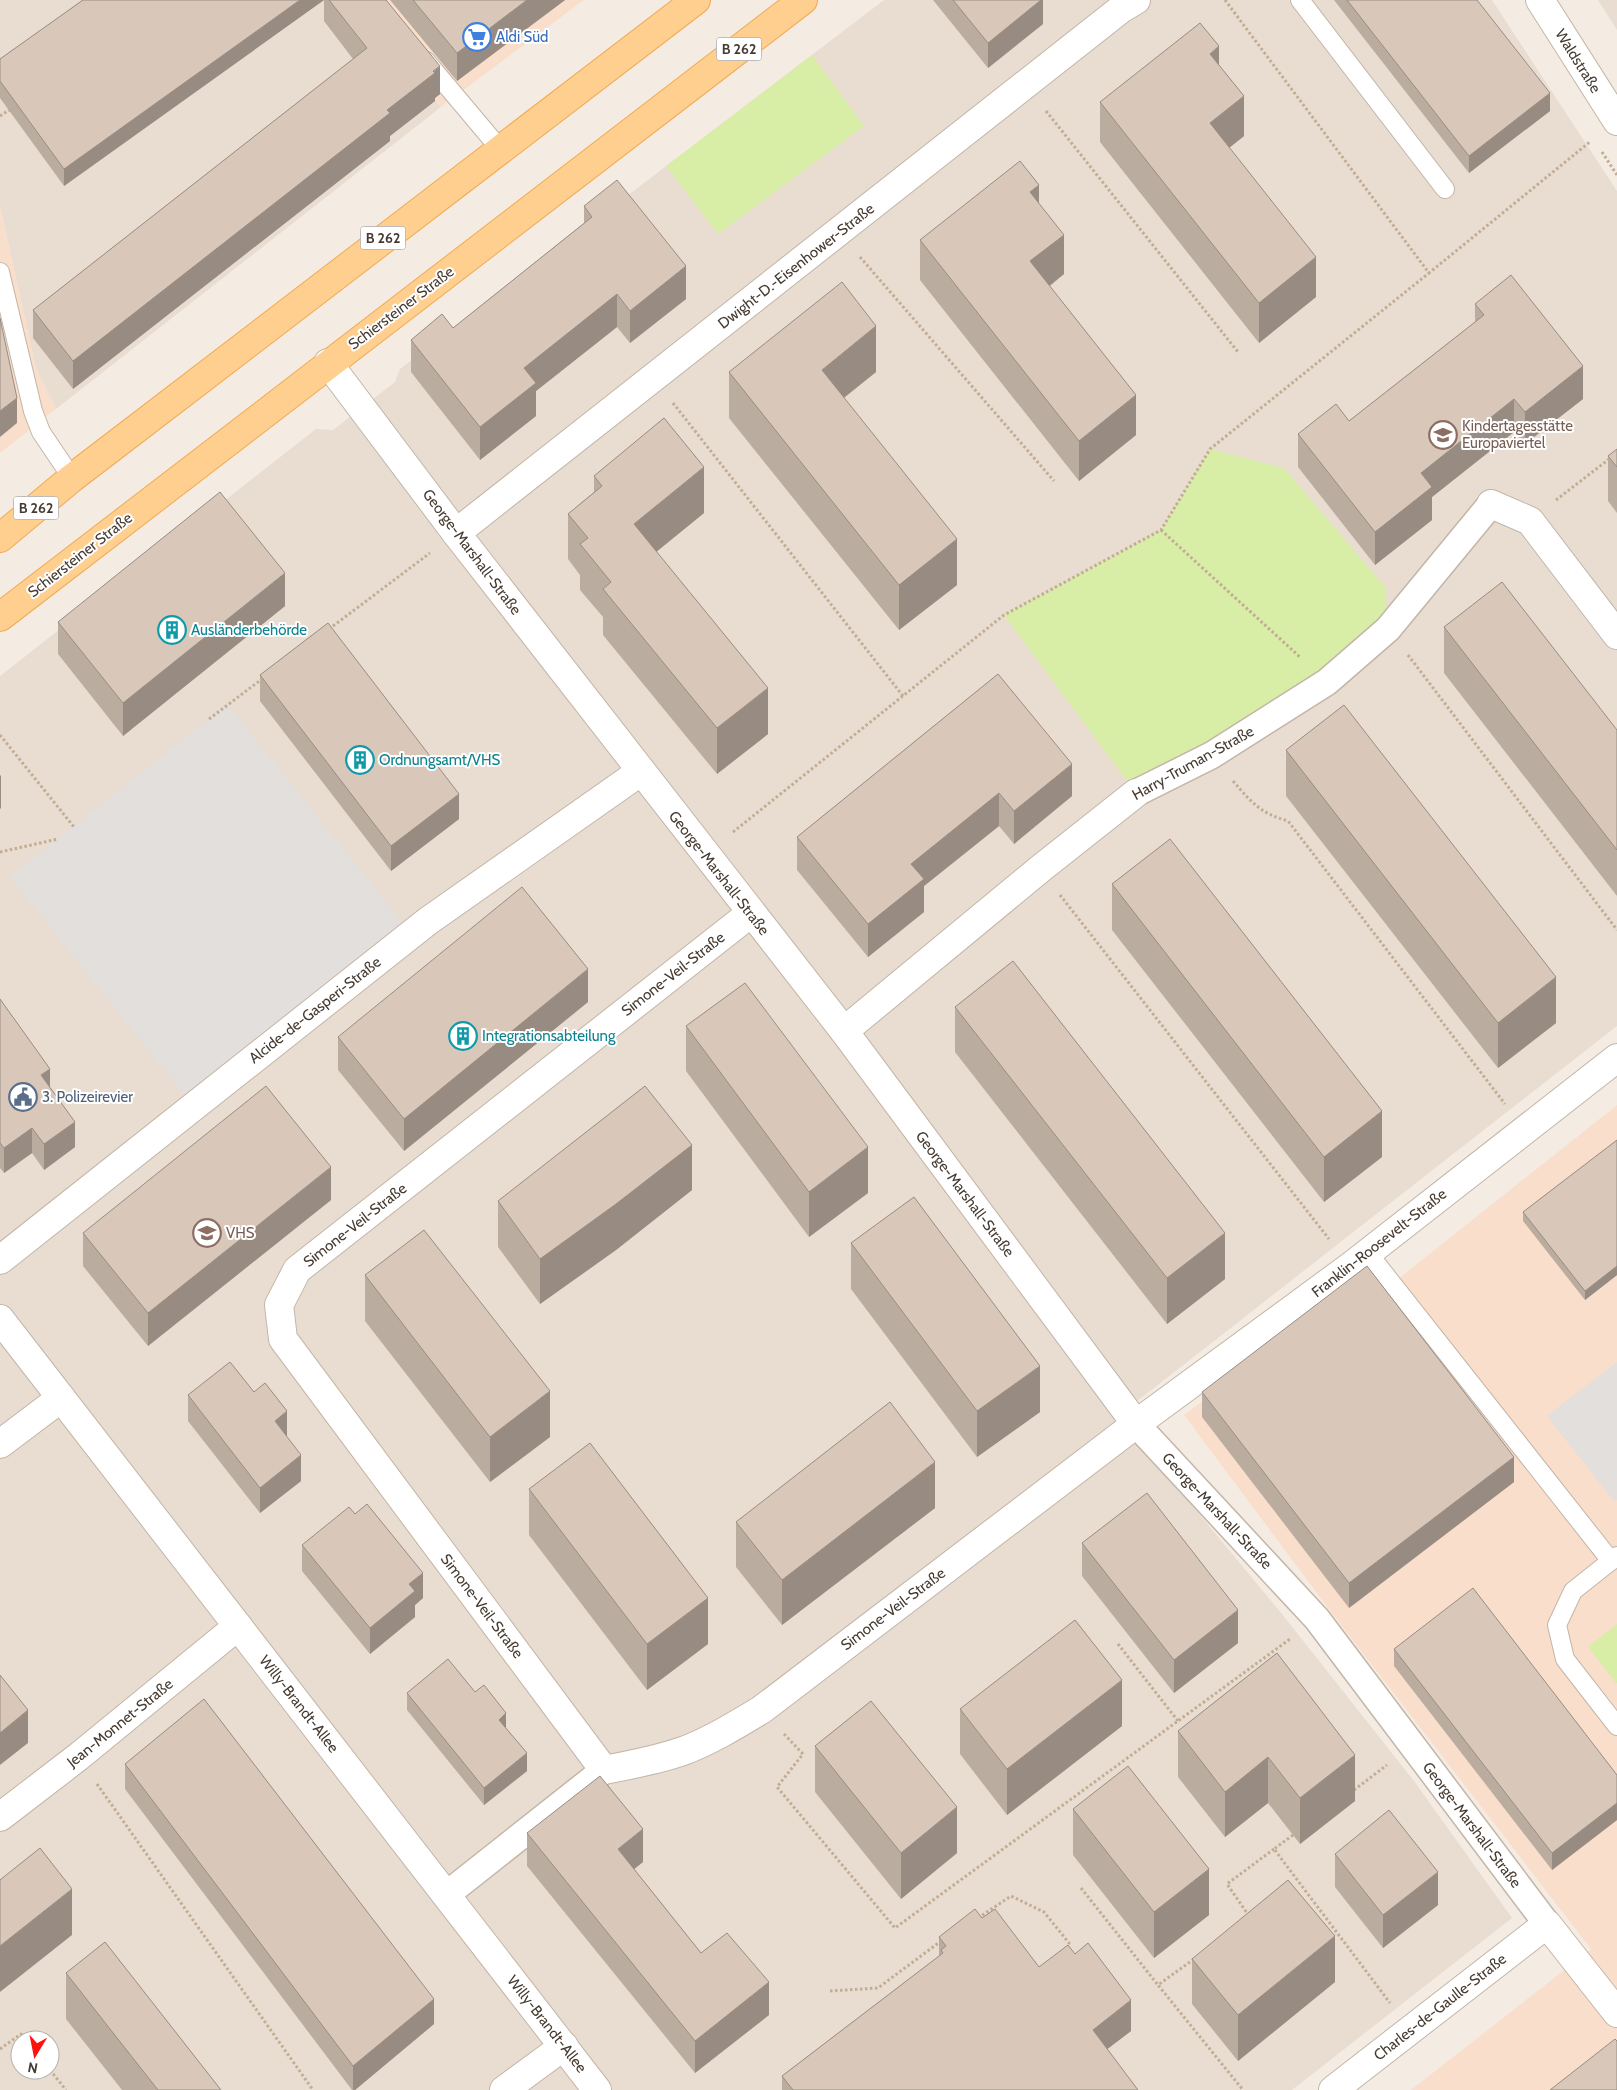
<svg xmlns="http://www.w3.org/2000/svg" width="1617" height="2090" font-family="Cabin,sans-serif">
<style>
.residential{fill:#e8ddd0;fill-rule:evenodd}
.commercial{fill:#f9decb}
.green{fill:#d8eda6}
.parking{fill:#e3dfdc}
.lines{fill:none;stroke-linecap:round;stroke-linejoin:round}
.service-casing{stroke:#c3b5a7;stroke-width:20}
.pedestrian-casing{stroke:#c3b5a7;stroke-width:29}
.minor-casing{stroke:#c3b5a7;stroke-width:30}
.tertiary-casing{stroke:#c3b5a7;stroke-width:30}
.primary-casing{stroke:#f1aa53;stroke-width:30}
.path{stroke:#c3ac94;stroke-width:3;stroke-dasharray:2.5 2.5;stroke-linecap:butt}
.service{stroke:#fff;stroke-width:18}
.pedestrian{stroke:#fff;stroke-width:26}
.minor{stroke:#fff;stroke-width:28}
.tertiary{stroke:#fff;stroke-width:28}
.primary{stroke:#ffcf90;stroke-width:28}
.wall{fill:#bbaca0}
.shaded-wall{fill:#988c82}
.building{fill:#d9c8ba;stroke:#988c82}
.labels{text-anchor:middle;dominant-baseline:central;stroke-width:4;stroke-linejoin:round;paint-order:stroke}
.shield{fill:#fff;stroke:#7e7670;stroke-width:1}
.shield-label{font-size:14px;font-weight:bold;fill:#463b32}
.shop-label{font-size:15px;fill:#366cbe;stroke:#fff;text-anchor:start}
.street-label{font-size:15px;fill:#463b32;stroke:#fff}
.education-label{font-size:15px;fill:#785e54;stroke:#fff;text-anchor:start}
.culture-label{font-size:15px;fill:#0d838f;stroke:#fff;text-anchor:start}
.service-label{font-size:15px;fill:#4e5e75;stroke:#fff;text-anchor:start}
</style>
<rect width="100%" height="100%" fill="#f4ece3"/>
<g class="residential">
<path d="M0,0H356L441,107L56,409L36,369L0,206Z"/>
<path d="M884,0H1492L1617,191V1026L1118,1416L1282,1614L1414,1781L1512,1918L1292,2090H0V676L316,429L333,430L395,382L400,369ZM20,2040H50V2070H20Z"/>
<path d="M1598,0H1617V30Z"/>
</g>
<g class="commercial">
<path d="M356,0H584L441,107Z"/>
<path d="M0,206L36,369L56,409L0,453Z"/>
<path d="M1617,1105V2090H1411L1591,1949L1331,1612L1184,1415L1364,1282L1393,1283Z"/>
</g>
<g class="green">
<path d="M812,55L864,126L718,234L666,166Z"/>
<path d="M1210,449L1284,468L1385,587L1388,629L1136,793L1004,615L1161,530Z"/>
<path d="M1617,1624V1684L1588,1647Z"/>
</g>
<g class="parking">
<path d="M227,704L403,923L185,1096L10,877Z"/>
<path d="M1617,1362V1499L1614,1501L1547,1416Z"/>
</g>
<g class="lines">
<defs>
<g id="service">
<path d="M1300,0L1445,189"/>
<path d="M426,61L500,149"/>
<path d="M0,272L33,411L41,432L72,478"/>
<path d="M1368,1253L1611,1561"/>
<path d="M1617,1556L1573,1591L1557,1625L1565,1659L1617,1726"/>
</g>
<g id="pedestrian">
<path d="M1136,793L1212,755L1327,682L1388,629L1491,504"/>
<path d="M1136,1424L1317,1619L1547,1924"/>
<path d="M446,1895L604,1770"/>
</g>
<g id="minor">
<path d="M328,363L456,533L844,1031L1136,1424"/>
<path d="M1491,504L1530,521L1617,635"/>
<path d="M456,533L1121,9L1136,0"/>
<path d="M751,913L297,1270L279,1305L283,1339L604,1770C631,1765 657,1760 683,1751C710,1741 736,1725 761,1710L1136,1424L1351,1266L1617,1058"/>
<path d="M844,1031L1040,869L1136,793"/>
<path d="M0,1260L428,921L640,772"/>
<path d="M0,1319L597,2090"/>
<path d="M0,1444L61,1398"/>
<path d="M0,1817L78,1757L238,1626"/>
<path d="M504,2090L564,2046"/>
<path d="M1333,2090L1547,1924L1617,2013"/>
</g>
<path id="tertiary" d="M1540,0L1617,121"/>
<g id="primary">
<path d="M0,538L72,478L696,0"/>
<path d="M0,617L803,0"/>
</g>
</defs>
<use href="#service" class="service-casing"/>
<use href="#pedestrian" class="pedestrian-casing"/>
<use href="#minor" class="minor-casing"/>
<use href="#tertiary" class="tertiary-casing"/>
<use href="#primary" class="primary-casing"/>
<g class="path">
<path d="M1225,0L1429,273L1591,141"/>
<path d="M1046,111L1238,352"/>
<path d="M0,116L9,110L12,112"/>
<path d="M1602,152L1617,175"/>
<path d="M860,257L1054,481"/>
<path d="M673,403L903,696"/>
<path d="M1556,500L1617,453"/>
<path d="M1161,530L1301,658"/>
<path d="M329,629L430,553"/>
<path d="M1408,655L1617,930"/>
<path d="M209,719L262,679"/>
<path d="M0,735L74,827"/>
<path d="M1233,781C1252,803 1260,813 1288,821L1505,1104"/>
<path d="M733,832L1004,615L1161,530L1210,449L1429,273"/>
<path d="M0,852L58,839"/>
<path d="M1060,895L1329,1239"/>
<path d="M1118,1644L1178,1721"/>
<path d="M784,1734L803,1754L777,1787L895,1928L1290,1639"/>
<path d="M97,1784L313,2090"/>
<path d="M1354,1790L1387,1765"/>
<path d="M1297,1832L1274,1849L1390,2003"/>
<path d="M1081,1888L1158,1985"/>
<path d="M1249,1916L1227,1884L1274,1849"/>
<path d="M978,1918L1011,1896L1044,1912L1069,1943L1067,1947"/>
<path d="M1194,1959L1158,1985L1243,2090"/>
<path d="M830,1991L878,1988L941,1941"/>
<path d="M0,2049L21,2034L25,2040"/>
<path d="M50,2070L66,2090"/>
</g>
<use href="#service" class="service"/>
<use href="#pedestrian" class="pedestrian"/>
<use href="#minor" class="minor"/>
<use href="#tertiary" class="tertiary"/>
<use href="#primary" class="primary"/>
</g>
<g class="wall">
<path d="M83,0H386L440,94L435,98V101L390,136V141L73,389L33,338V310L353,59L324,21V0L64,186L0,98V59Z"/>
<path d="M390,0H565L457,81Z"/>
<path d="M933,0H1043V24L988,68Z"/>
<path d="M1334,0H1477L1550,111L1469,173Z"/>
<path d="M1219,65L1244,136L1229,148L1316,297L1259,343L1100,142V102Z"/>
<path d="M1039,203L1064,274L1050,286L1136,435L1079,481L920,280V240Z"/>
<path d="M584,206L686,299L630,343L617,327L536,391V416L480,460L411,372V340L453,328L584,223Z"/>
<path d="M1475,304L1583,399L1525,444L1514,432L1432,497V520L1375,565L1298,467V434L1349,421L1475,322Z"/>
<path d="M729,372H876L844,398L957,585L899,630L729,418Z"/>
<path d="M1617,449V513L1608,501V456Z"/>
<path d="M594,476L704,513L656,552L768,734L717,774L603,635V617L580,590V575L568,559V514L594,492Z"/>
<path d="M285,606L123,736L58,654V622Z"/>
<path d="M1444,627L1617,730V896L1444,673Z"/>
<path d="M998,674L1072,796L1014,844L999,826L924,886V912L868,957L797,870V837Z"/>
<path d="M260,675L459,819L391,871L260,701Z"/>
<path d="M1286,750L1556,1023L1498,1068L1286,796Z"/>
<path d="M1112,884L1382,1157L1324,1202L1112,930Z"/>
<path d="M0,999L50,1088L75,1147L44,1170L32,1153L4,1173L0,1168Z"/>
<path d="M588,1002L404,1151L338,1070V1037Z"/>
<path d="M955,1007L1225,1279L1167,1324L955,1052Z"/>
<path d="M686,1026L868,1193L809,1237L686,1071Z"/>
<path d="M1617,1140V1275L1585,1300L1523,1221V1212Z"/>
<path d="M692,1190L616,1250L540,1304L498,1247V1201Z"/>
<path d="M331,1200L148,1346L83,1266V1233Z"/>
<path d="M851,1243L1040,1412L977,1457L851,1289Z"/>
<path d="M365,1275L550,1437L490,1482L365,1321Z"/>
<path d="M1202,1392L1514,1482L1349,1608L1202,1417Z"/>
<path d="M188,1395L301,1481L260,1513L188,1421Z"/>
<path d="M529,1489L708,1644L647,1690L529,1535Z"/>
<path d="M935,1508L782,1625L736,1567V1522Z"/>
<path d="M1082,1543L1238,1643L1174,1693L1082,1576Z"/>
<path d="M302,1545L423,1598L415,1605V1617L370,1654L302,1571Z"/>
<path d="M1394,1649L1617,1775V1820L1552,1870L1394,1666Z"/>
<path d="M1277,1653L1355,1801L1300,1844L1268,1803L1225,1837L1178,1777V1731Z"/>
<path d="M475,1692L506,1729L527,1771L484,1805L407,1710V1693Z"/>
<path d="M960,1709L1122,1726L1007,1815L960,1754Z"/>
<path d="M815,1746L957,1853L901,1899L815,1792Z"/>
<path d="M125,1764L434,2024L355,2090H352L125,1789Z"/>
<path d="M1073,1809L1209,1915L1154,1958L1073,1855Z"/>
<path d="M527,1833L643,1862L634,1869L701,1953L769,2015L695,2073L527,1866Z"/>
<path d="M1335,1854L1438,1905L1383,1948L1335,1887Z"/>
<path d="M982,1918L1039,1967L1131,2031L1107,2049L1138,2090H782V2076L939,1956V1937Z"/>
<path d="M1192,1959L1335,1982L1238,2061L1192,2004Z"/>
<path d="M66,1973L221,2090H122L66,2019Z"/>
</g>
<g class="shaded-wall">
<path d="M300,0H324L64,186V169Z"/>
<path d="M527,0H565L457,81V53Z"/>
<path d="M1031,0H1043V24L988,68V43Z"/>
<path d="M1219,46V86L1210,54Z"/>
<path d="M440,66V94L435,98V101L390,136V141L73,389V361L387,110Z"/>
<path d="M1550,93V111L1469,173V156Z"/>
<path d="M1244,96V136L1210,163V123Z"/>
<path d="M1039,185V225L1030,192Z"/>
<path d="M1064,235V274L1030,301V261Z"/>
<path d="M1316,257V297L1259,343V303Z"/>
<path d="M686,266V299L630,343V311Z"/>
<path d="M617,294V327L536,391V416L480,460V427L524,368Z"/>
<path d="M876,326V372L822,415V370Z"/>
<path d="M1583,366V399L1525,444V412Z"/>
<path d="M1136,395V435L1079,481V441Z"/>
<path d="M17,398V423L0,437V411Z"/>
<path d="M1514,399V432L1432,497V520L1375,565V532L1421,473Z"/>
<path d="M704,467V513L634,570V524Z"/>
<path d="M957,539V585L899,630V585Z"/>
<path d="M285,573V606L123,736V703Z"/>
<path d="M768,688V734L717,774V728Z"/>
<path d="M1072,764V796L1014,844V811Z"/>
<path d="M1,775V808L0,809V776Z"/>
<path d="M999,793V826L924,886V912L868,957V924L911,864Z"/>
<path d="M459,794V819L391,871V846Z"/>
<path d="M588,969V1002L404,1151V1119Z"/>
<path d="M1556,977V1023L1498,1068V1023Z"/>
<path d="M50,1069V1094L41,1075Z"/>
<path d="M1382,1111V1157L1324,1202V1157Z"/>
<path d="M75,1122V1147L44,1170V1144Z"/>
<path d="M32,1128V1153L4,1173V1148Z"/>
<path d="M692,1145V1190L616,1250L540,1304V1259Z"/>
<path d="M868,1147V1193L809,1237V1192Z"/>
<path d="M331,1167V1200L148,1346V1313Z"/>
<path d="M1225,1233V1279L1167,1324V1278Z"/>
<path d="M1617,1266V1275L1585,1300V1291Z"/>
<path d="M1040,1366V1412L977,1457V1411Z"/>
<path d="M550,1391V1437L490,1482V1437Z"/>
<path d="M287,1411V1437L275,1421Z"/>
<path d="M301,1455V1481L260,1513V1488Z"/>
<path d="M1514,1457V1482L1349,1608V1583Z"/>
<path d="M935,1462V1508L782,1625V1580Z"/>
<path d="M423,1573V1598L415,1605V1617L370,1654V1628L409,1584Z"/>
<path d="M708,1598V1644L647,1690V1644Z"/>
<path d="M1238,1610V1643L1174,1693V1660Z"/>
<path d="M1122,1680V1726L1007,1815V1769Z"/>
<path d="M28,1710V1743L0,1765V1733Z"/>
<path d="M506,1713V1730L499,1720Z"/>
<path d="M527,1753V1771L484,1805V1788Z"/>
<path d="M1355,1755V1801L1300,1844V1798Z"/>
<path d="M1268,1757V1803L1225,1837V1792Z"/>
<path d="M1617,1803V1820L1552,1870V1853Z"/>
<path d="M957,1807V1853L901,1899V1853Z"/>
<path d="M643,1829V1862L618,1882V1849Z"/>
<path d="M1209,1869V1915L1154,1958V1912Z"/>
<path d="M1438,1872V1905L1383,1948V1915Z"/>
<path d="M72,1889V1935L0,1992V1946Z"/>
<path d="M1335,1936V1982L1238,2061V2015Z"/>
<path d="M769,1982V2015L695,2073V2041Z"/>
<path d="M434,1999V2024L355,2090H353V2066Z"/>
<path d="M1131,2000V2031L1093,2060V2030Z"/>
</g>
<g class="building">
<path d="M83,0H300L64,169L0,81V59Z"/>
<path d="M329,0H386L440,66L433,71L435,73L387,110L390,113L73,361L33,310L367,48Z"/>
<path d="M413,0H527L457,53Z"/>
<path d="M953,0H1041L988,43Z"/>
<path d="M1347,0H1477L1550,93L1469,156Z"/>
<path d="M1200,23L1219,46L1210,54L1244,96L1210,123L1316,257L1259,303L1100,102Z"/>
<path d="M1020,161L1039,185L1030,192L1064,235L1030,261L1136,395L1079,441L920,240Z"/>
<path d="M617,180L686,266L630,311L617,294L524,368L536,383L480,427L411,340L442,314L453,328L592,217L584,206Z"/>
<path d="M1511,275L1583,366L1525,412L1514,399L1421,473L1432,487L1375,532L1298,434L1336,404L1349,421L1484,315L1475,304Z"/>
<path d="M842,282L876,326L822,370L957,539L899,585L729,372Z"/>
<path d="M0,318L17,398L0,411Z"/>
<path d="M664,418L704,467L634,524L768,688L717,728L603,589L611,582L580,544L588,538L568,514L602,486L594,476Z"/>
<path d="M1617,449V467L1608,456Z"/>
<path d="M220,492L285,573L123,703L58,622Z"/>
<path d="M1502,582L1617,730V850L1444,627Z"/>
<path d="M328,623L459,794L391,846L260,675Z"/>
<path d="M998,674L1072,764L1014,811L999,793L911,864L924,879L868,924L797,837Z"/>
<path d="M1344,705L1556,977L1498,1023L1286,750Z"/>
<path d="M1170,839L1382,1111L1324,1157L1112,884Z"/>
<path d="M522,887L588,969L404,1119L338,1037Z"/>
<path d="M1013,961L1225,1233L1167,1278L955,1007Z"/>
<path d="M745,983L868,1147L809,1192L686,1026Z"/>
<path d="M0,999L50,1069L41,1075L75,1122L44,1144L32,1128L4,1148L0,1143Z"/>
<path d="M266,1086L331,1167L148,1313L83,1233Z"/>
<path d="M645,1086L692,1145L616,1204L540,1259L498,1201Z"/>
<path d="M1617,1140V1266L1585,1291L1523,1212Z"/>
<path d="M914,1197L1040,1366L977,1411L851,1243Z"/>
<path d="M424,1230L550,1391L490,1437L365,1275Z"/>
<path d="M1367,1266L1514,1457L1349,1583L1202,1392Z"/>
<path d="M230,1362L254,1392L265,1383L287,1411L275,1421L301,1455L260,1488L188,1395Z"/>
<path d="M890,1402L935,1462L782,1580L736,1522Z"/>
<path d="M590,1443L708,1598L647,1644L529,1489Z"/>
<path d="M1147,1493L1238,1610L1174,1660L1082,1543Z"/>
<path d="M367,1504L423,1573L409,1584L415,1591L370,1628L302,1545L349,1507L355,1514Z"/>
<path d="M1473,1588L1617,1775V1803L1552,1853L1394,1649Z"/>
<path d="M1075,1620L1122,1680L1007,1769L960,1709Z"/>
<path d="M1277,1653L1355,1755L1300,1798L1268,1757L1225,1792L1178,1731Z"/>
<path d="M448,1659L475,1692L484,1685L506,1713L499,1720L527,1753L484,1788L407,1693Z"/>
<path d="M0,1675L28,1710L0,1733Z"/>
<path d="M204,1699L434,1999L353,2066L125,1764Z"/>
<path d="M871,1701L957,1807L901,1853L815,1746Z"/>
<path d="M1128,1766L1209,1869L1154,1912L1073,1809Z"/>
<path d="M600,1776L643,1829L618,1849L701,1953L727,1933L769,1982L695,2041L527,1833Z"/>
<path d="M1389,1810L1438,1872L1383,1915L1335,1854Z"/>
<path d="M40,1848L72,1889L0,1946V1880Z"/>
<path d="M1288,1880L1335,1936L1238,2015L1192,1959Z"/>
<path d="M975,1909L982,1918L995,1909L1039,1967L1068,1945L1075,1954L1088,1943L1131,2000L1093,2030L1138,2090H793L782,2076L943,1953L941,1950L946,1946L939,1937Z"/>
<path d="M105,1942L221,2090H158L66,1973Z"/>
<path d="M1615,2039L1617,2041V2090H1550Z"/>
</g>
<defs>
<symbol id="supermarket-ring" viewBox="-11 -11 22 22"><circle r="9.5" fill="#fff" stroke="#3f7fe0" stroke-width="1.5"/><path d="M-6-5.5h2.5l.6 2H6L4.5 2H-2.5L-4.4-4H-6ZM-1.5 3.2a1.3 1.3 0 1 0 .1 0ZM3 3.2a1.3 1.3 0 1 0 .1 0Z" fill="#3f7fe0"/></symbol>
<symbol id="school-ring" viewBox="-11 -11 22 22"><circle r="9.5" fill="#fff" stroke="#8d6e63" stroke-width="1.5"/><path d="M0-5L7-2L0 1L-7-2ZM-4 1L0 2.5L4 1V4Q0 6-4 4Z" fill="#8d6e63"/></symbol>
<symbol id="building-ring" viewBox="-11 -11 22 22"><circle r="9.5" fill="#fff" stroke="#0f9aa8" stroke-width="1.5"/><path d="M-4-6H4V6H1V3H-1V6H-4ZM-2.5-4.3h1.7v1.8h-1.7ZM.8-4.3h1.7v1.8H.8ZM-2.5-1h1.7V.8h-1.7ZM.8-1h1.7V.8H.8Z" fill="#0f9aa8"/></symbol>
<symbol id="civic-ring" viewBox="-11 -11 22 22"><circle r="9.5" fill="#fff" stroke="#5c6f8a" stroke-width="1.5"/><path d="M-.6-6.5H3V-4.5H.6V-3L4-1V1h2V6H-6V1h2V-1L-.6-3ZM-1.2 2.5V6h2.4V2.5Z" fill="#5c6f8a"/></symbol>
</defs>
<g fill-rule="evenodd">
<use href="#supermarket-ring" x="461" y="21" width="32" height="32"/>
<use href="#school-ring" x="1427" y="419" width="32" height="32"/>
<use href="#building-ring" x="156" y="614" width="32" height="32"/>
<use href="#building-ring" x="344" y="744" width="32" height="32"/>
<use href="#building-ring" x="447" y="1020" width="32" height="32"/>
<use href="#civic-ring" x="7" y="1081" width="32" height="32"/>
<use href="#school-ring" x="191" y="1217" width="32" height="32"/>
</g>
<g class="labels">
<g class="shield">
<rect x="716.5" y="37.5" width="45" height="23" rx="4"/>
<rect x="360.5" y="226.5" width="45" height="23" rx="4"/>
<rect x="13.5" y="496.5" width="45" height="23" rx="4"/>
</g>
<g class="shield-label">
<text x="739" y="49">B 262</text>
<text x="383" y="238">B 262</text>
<text x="36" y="508">B 262</text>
</g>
<g class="shop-label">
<text x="496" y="37">Aldi Süd</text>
</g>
<g class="street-label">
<text transform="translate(1578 61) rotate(58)">Waldstraße</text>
<text transform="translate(796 266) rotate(-38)">Dwight-D.-Eisenhower-Straße</text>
<text transform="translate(401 308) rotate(-37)">Schiersteiner Straße</text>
<text transform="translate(472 552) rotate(53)">George-Marshall-Straße</text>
<text transform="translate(80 555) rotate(-38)">Schiersteiner Straße</text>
<text transform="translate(1193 763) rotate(-29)">Harry-Truman-Straße</text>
<text transform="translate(719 873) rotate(52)">George-Marshall-Straße</text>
<text transform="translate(673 974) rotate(-38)">Simone-Veil-Straße</text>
<text transform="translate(315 1010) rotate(-38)">Alcide-de-Gasperi-Straße</text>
<text transform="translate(965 1194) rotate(53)">George-Marshall-Straße</text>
<text transform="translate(355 1225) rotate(-38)">Simone-Veil-Straße</text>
<text transform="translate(1379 1243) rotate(-38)">Franklin-Roosevelt-Straße</text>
<text transform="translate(1217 1511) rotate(47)">George-Marshall-Straße</text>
<text transform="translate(482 1606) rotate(53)">Simone-Veil-Straße</text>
<text transform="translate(893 1609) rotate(-37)">Simone-Veil-Straße</text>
<text transform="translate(299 1704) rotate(52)">Willy-Brandt-Allee</text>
<text transform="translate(120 1723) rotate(-39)">Jean-Monnet-Straße</text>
<text transform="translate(1472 1825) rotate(53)">George-Marshall-Straße</text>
<text transform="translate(1440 2007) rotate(-38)">Charles-de-Gaulle-Straße</text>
<text transform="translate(547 2024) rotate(52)">Willy-Brandt-Allee</text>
</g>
<g class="education-label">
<text x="1462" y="426">Kindertagesstätte<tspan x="1462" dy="17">Europaviertel</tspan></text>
<text x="226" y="1233">VHS</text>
</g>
<g class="culture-label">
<text x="191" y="630">Ausländerbehörde</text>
<text x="379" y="760">Ordnungsamt/VHS</text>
<text x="482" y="1036">Integrationsabteilung</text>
</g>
<g class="service-label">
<text x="42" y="1097">3. Polizeirevier</text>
</g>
</g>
<g transform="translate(35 2055) rotate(190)"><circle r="24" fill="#ffffff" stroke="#b5b1ad"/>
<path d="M0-4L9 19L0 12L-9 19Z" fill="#ff0f0e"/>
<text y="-8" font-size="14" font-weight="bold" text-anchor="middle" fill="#463b32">N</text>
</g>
</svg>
